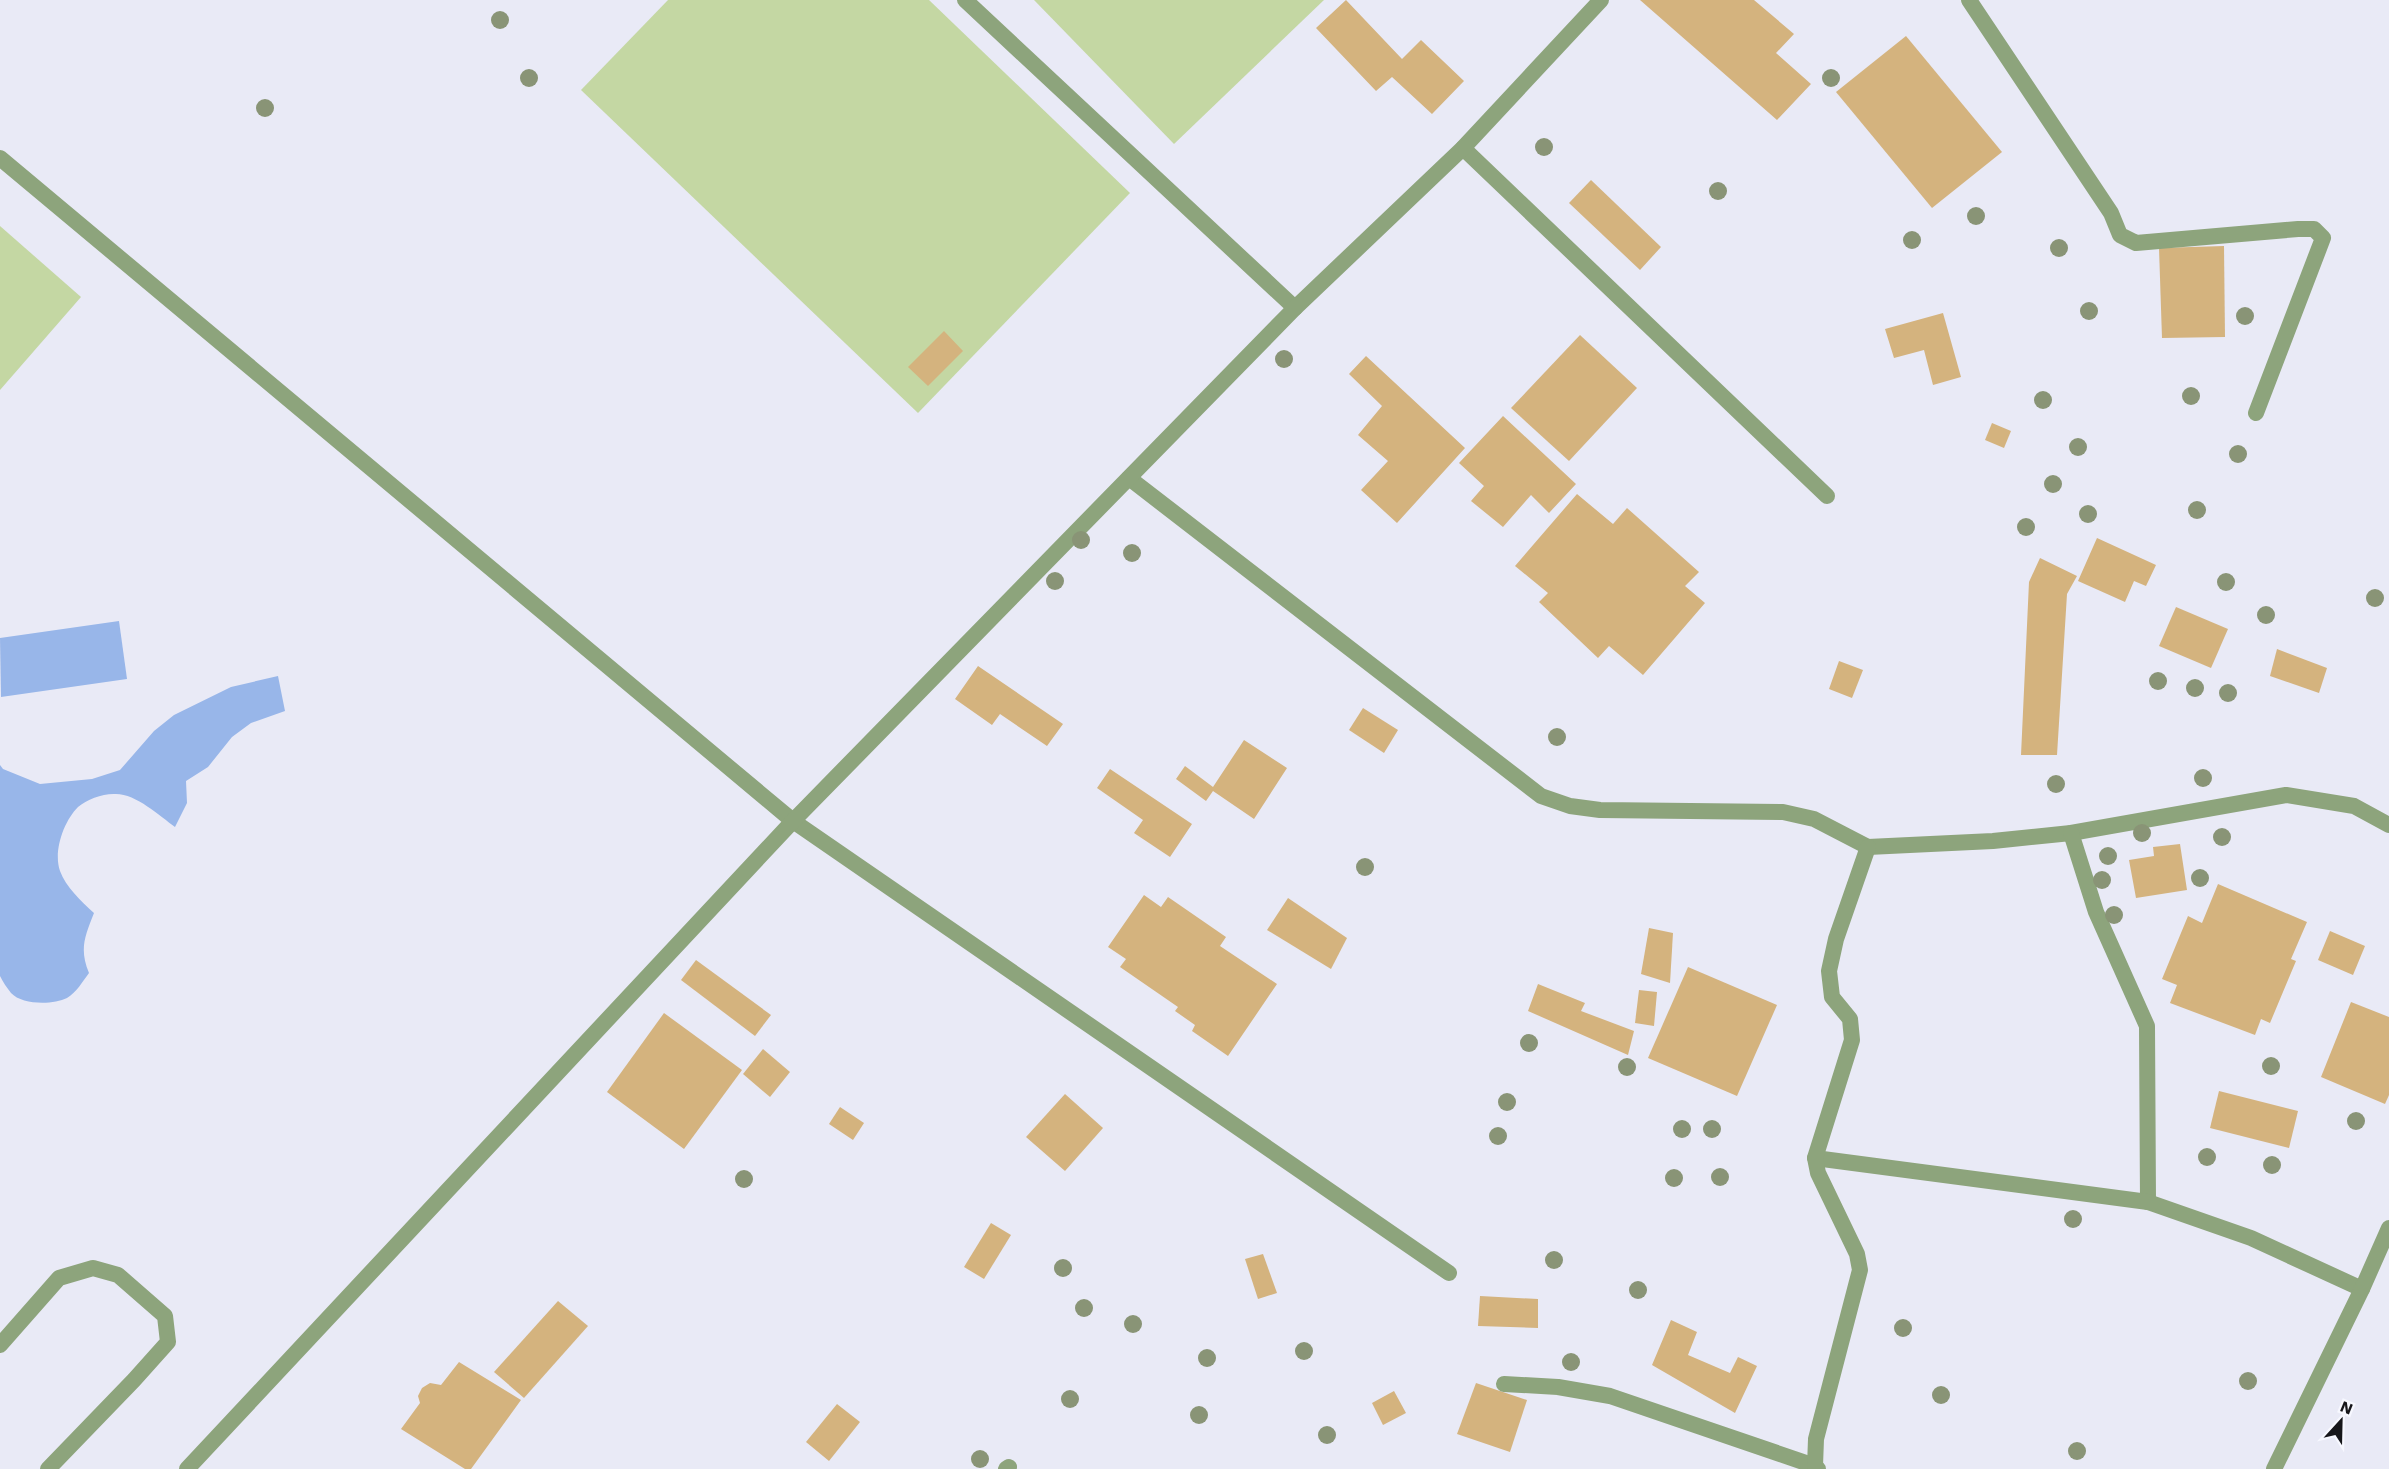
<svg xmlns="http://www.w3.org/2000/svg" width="2389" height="1469" font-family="'Work Sans',sans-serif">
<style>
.green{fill:#c4d7a3}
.water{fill:#98b6e9}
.building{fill:#d4b37e}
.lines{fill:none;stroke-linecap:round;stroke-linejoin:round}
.service{stroke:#8da47c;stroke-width:16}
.minor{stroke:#8da47c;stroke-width:16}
.tree{fill:#899476}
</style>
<rect width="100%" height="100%" fill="#e9eaf6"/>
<g class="green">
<path d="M668,0H929L1130,193L918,413L581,90Z"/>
<path d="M1034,0H1324L1174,144Z"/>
<path d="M0,226L81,297L0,390Z"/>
</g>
<g class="water">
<path d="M119,621L127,679L1,697L0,638Z"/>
<path d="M278,676L285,711L251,723L232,737L208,767L186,781L187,803L175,827C160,816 136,794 116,794C104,793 87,799 78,807C64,821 53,851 60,871C66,887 81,901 94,913C85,936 79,949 89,973C83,981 76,993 67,998C53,1005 22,1005 11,993C7,988 3,982 0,976V765L3,769L40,784L92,779L120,770L154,731L174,715L231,687Z"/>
</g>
<g class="building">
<path d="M1346,0L1402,59L1421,40L1464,81L1432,114L1392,77L1376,91L1316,28Z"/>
<path d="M1640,0H1754L1794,34L1776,53L1811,84L1777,120Z"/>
<path d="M1906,36L2002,152L1932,208L1836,92Z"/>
<path d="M1591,180L1661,247L1640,270L1569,203Z"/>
<path d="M2224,246L2225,337L2162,338L2159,248Z"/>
<path d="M1943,313L1961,377L1933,385L1924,350L1894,358L1885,329Z"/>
<path d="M944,331L963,351L928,386L908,367Z"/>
<path d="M1580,335L1637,388L1569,461L1511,408Z"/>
<path d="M1366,356L1465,448L1397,523L1361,490L1388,461L1358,435L1382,406L1349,374Z"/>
<path d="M1503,416L1576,484L1549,513L1531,495L1503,527L1471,501L1484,486L1459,463Z"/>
<path d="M1992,423L2011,431L2004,448L1985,440Z"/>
<path d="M1577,494L1613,524L1627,508L1699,572L1685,586L1705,603L1643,675L1609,646L1598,658L1539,602L1548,593L1515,566Z"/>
<path d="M2097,538L2156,565L2146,586L2134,581L2125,602L2078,581Z"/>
<path d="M2040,558L2077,576L2067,594L2057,755H2021L2029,582Z"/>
<path d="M2176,607L2228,629L2211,668L2159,646Z"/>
<path d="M2277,649L2327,668L2319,693L2270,676Z"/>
<path d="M1839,661L1863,670L1852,698L1829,689Z"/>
<path d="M978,666L1063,724L1047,746L1000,714L992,725L955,699Z"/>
<path d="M1363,708L1398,730L1384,753L1349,730Z"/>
<path d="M1244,740L1287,768L1254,819L1213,791L1206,801L1176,779L1185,766L1213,787Z"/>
<path d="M1110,769L1192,824L1170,857L1134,833L1143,820L1097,788Z"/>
<path d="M2180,844L2187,890L2136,898L2129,860L2154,856L2153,847Z"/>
<path d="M2218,884L2307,922L2291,959L2296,961L2270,1023L2261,1019L2255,1035L2170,1003L2177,985L2162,979L2188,916L2202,923Z"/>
<path d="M1144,895L1161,907L1168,897L1226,937L1220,946L1277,984L1228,1056L1192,1031L1195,1025L1175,1011L1178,1007L1120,967L1126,959L1108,947Z"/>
<path d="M1288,898L1347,938L1331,969L1267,930Z"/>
<path d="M1649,928L1673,933L1670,983L1641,974Z"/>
<path d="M2330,931L2365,946L2353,975L2318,960Z"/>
<path d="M696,960L771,1015L755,1036L681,980Z"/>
<path d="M1688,967L1777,1005L1737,1096L1648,1058Z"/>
<path d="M1538,984L1585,1003L1581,1011L1634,1031L1628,1055L1528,1011Z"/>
<path d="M1639,990L1657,992L1654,1026L1635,1023Z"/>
<path d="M2351,1002L2389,1017V1095L2385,1104L2321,1077Z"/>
<path d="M664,1013L742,1070L684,1149L607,1092Z"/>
<path d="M763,1049L790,1072L770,1097L743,1074Z"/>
<path d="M2219,1091L2298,1111L2289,1148L2210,1128Z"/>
<path d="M1065,1094L1103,1128L1065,1171L1026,1137Z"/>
<path d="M840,1107L864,1123L853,1140L829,1124Z"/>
<path d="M991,1223L1011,1235L984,1279L964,1267Z"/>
<path d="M1263,1254L1277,1293L1258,1299L1245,1259Z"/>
<path d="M1480,1296L1538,1299V1328L1478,1326Z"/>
<path d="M558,1301L588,1326L524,1398L494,1372Z"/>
<path d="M1671,1320L1697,1332L1688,1355L1730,1373L1738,1357L1757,1366L1735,1413L1652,1365Z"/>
<path d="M459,1362L521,1400L471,1469H465L401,1429L420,1403L418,1396L422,1388L430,1383L441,1385Z"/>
<path d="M1476,1383L1527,1400L1510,1452L1457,1434Z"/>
<path d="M1394,1391L1406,1413L1383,1425L1372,1403Z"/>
<path d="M837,1404L860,1422L829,1461L806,1442Z"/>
</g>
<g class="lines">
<path class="service" d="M0,1345L59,1278L93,1268L118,1275L165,1316L168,1342L134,1380L48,1469"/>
<g class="minor">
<path d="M965,0L1295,308"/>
<path d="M1969,0L2111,213L2120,235L2136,243L2298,229H2314L2323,238L2256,413"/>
<path d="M1463,148L1827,496"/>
<path d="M0,158L793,821L1449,1273"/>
<path d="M1129,478L1541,796L1570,806L1600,810L1783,812L1814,819L1868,847L1993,841L2071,833L2286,795L2354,806L2389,825"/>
<path d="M2071,833L2096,912L2147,1026L2148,1202"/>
<path d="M1815,1158L2148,1202L2251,1238L2362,1289"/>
<path d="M1504,1384L1558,1387L1610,1396L1815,1466"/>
<path d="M187,1469L793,821L1295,308L1463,148L1601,0"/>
<path d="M1006,1469L1009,1467"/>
<path d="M1818,1469L1815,1466L1816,1439L1860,1270L1857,1254L1818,1173L1815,1158L1852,1040L1850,1019L1832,997L1829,971L1836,939L1868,847"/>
<path d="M2274,1469L2362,1289L2389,1228"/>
</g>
</g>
<g class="tree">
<circle cx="500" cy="20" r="9"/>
<circle cx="529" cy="78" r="9"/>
<circle cx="1831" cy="78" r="9"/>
<circle cx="265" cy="108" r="9"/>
<circle cx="1544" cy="147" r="9"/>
<circle cx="1718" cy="191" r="9"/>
<circle cx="1976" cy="216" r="9"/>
<circle cx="1912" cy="240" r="9"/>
<circle cx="2059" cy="248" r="9"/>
<circle cx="2089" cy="311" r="9"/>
<circle cx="2245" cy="316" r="9"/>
<circle cx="1284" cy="359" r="9"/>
<circle cx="2191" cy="396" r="9"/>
<circle cx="2043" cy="400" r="9"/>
<circle cx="2078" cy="447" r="9"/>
<circle cx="2238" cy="454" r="9"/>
<circle cx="2053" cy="484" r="9"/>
<circle cx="2197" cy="510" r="9"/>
<circle cx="2088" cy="514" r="9"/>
<circle cx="2026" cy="527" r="9"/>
<circle cx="1081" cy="540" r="9"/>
<circle cx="1132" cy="553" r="9"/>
<circle cx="1055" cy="581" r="9"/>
<circle cx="2226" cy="582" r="9"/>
<circle cx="2375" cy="598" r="9"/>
<circle cx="2266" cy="615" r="9"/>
<circle cx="2158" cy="681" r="9"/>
<circle cx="2195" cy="688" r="9"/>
<circle cx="2228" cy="693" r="9"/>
<circle cx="1557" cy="737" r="9"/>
<circle cx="2203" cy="778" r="9"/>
<circle cx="2056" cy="784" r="9"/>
<circle cx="2142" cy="833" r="9"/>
<circle cx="2222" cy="837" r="9"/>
<circle cx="2108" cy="856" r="9"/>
<circle cx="1365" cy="867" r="9"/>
<circle cx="2200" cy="878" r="9"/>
<circle cx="2102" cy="880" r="9"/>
<circle cx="2114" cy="915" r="9"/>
<circle cx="1529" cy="1043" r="9"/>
<circle cx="2271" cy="1066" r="9"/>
<circle cx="1627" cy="1067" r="9"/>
<circle cx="1507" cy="1102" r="9"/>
<circle cx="2356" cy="1121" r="9"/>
<circle cx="1682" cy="1129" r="9"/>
<circle cx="1712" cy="1129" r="9"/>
<circle cx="1498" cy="1136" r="9"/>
<circle cx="2207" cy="1157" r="9"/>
<circle cx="2272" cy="1165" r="9"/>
<circle cx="1720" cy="1177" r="9"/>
<circle cx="1674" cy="1178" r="9"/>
<circle cx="744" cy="1179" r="9"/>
<circle cx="2073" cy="1219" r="9"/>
<circle cx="1554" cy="1260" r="9"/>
<circle cx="1063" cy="1268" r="9"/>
<circle cx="1638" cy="1290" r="9"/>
<circle cx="1084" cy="1308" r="9"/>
<circle cx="1133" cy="1324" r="9"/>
<circle cx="1903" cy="1328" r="9"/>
<circle cx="1304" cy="1351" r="9"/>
<circle cx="1207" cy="1358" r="9"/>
<circle cx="1571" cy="1362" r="9"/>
<circle cx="2248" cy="1381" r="9"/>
<circle cx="1941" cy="1395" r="9"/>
<circle cx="1070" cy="1399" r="9"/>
<circle cx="1199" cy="1415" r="9"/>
<circle cx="1327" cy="1435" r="9"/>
<circle cx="2077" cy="1451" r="9"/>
<circle cx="980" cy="1459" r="9"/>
</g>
<g transform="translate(2341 1421) rotate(22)" stroke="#f7f8ff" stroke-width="4.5" paint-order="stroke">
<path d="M0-4.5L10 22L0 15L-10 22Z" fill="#16161a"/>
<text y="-9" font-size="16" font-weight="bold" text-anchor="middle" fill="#16161a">N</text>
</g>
</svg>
